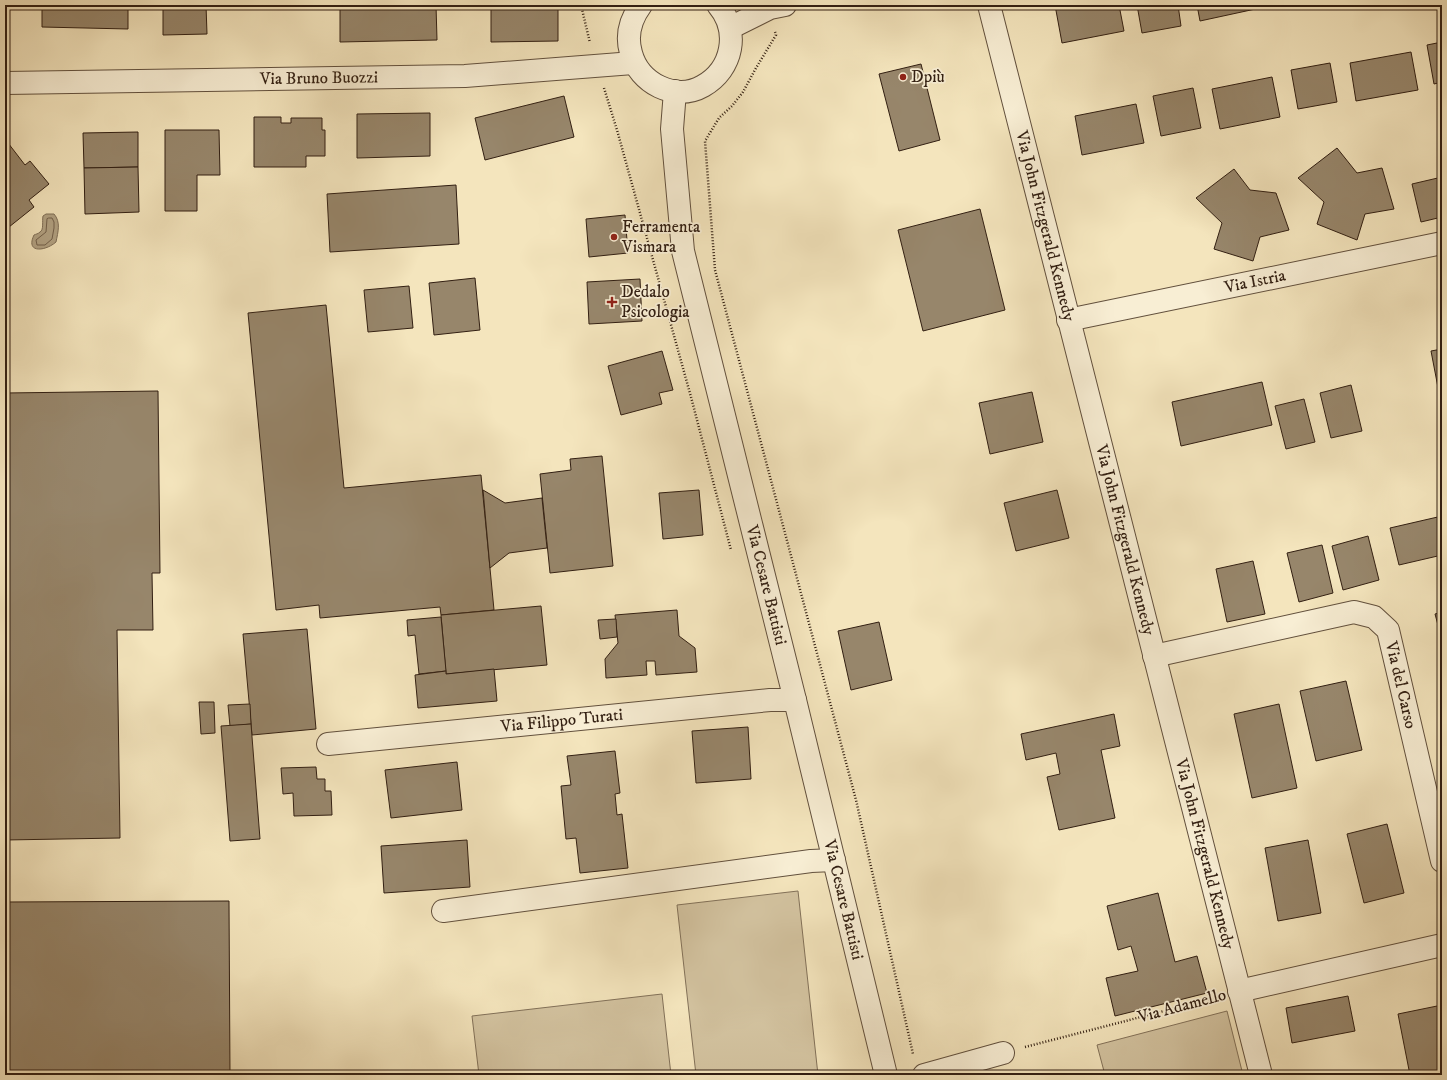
<svg xmlns="http://www.w3.org/2000/svg" width="1447" height="1080" font-family="'IM FELL DW Pica',serif">
<style>
.green{fill:#d3c3a0;stroke:#827159}
.water{fill:#b2a283;stroke:#7f6e56}
.lines{fill:none;stroke-linecap:round;stroke-linejoin:round}
.shore{stroke:#72604a;stroke-width:1}
.building{fill:#97866b;stroke:#321f12}
.minor-casing{stroke:#62503d;stroke-width:24}
.path{stroke:#321f12;stroke-width:2.5;stroke-dasharray:1 2;stroke-linecap:butt}
.minor{stroke:#f8eed4;stroke-width:22}
.poi-dot{fill:#8f2418;stroke:#f8eed4;stroke-width:1.5}
.labels{text-anchor:middle;dominant-baseline:central;stroke-width:3.5;stroke-linejoin:round;paint-order:stroke}
.poi-label{font-size:17px;fill:#321f12;stroke:#f8eed4;text-anchor:start}
.street-label{font-size:17px;fill:#321f12;stroke:#f8eed4}
</style>
<rect width="100%" height="100%" fill="#f4e5bd"/>
<filter id="stains"><feTurbulence type="fractalNoise" baseFrequency=".005" numOctaves="4"/><feColorMatrix values="0 0 0 0 .2 0 0 0 0 .09 0 0 0 0 .02 0 0 0 .5 -.17"/></filter>
<radialGradient id="worn" r=".72"><stop offset=".6" stop-color="#630" stop-opacity="0"/><stop offset="1" stop-color="#630" stop-opacity=".3"/></radialGradient>
<g class="green">
<path d="M798,891L818,1075H696L677,905Z"/>
<path d="M662,994L671,1075H479L472,1016Z"/>
<path d="M1227,1011L1243,1075H1105L1097,1045Z"/>
</g>
<path class="water" d="M46,214H54C61,222 58,232 56,242C46,251 25,254 34,235C36,234 38,234 40,232C44,230 42,221 43,216Z"/>
<g class="lines">
<path class="shore" d="M49,218H52L54,222V228L52,239L45,245H37L36,240L46,232L47,219Z"/>
</g>
<g class="building">
<path d="M42,5H128V29L42,27Z"/>
<path d="M163,5H206L207,34L163,35Z"/>
<path d="M340,5H436L437,40L340,42Z"/>
<path d="M491,5H558V41L491,42Z"/>
<path d="M1055,5H1119L1124,31L1062,43Z"/>
<path d="M1137,5H1178L1181,26L1142,33Z"/>
<path d="M1197,5H1259L1260,8L1200,21Z"/>
<path d="M1442,42V82L1434,84L1427,45Z"/>
<path d="M1411,52L1418,90L1356,101L1350,63Z"/>
<path d="M1330,63L1337,102L1298,109L1291,70Z"/>
<path d="M921,64L940,140L899,151L879,74Z"/>
<path d="M1272,77L1280,117L1220,129L1212,89Z"/>
<path d="M1193,88L1201,128L1161,136L1153,96Z"/>
<path d="M564,96L574,137L485,160L475,118Z"/>
<path d="M1136,104L1144,143L1082,155L1075,116Z"/>
<path d="M430,113V156L357,158V114Z"/>
<path d="M254,117H281V123H291V118H322V130H325V156H306V167H254Z"/>
<path d="M165,130H219L220,175H197V211H165Z"/>
<path d="M138,132V167L84,168L83,133Z"/>
<path d="M5,139L25,165L30,161L49,184L29,200L34,207L9,227L5,221Z"/>
<path d="M1337,148L1357,173L1382,168L1394,209L1365,214L1357,240L1317,224L1324,202L1298,178Z"/>
<path d="M138,167L139,212L85,214L84,168Z"/>
<path d="M1234,169L1250,190L1276,193L1289,230L1260,237L1253,261L1214,249L1222,223L1196,198Z"/>
<path d="M1442,177V217L1421,222L1412,184Z"/>
<path d="M456,185L459,244L330,252L327,194Z"/>
<path d="M980,209L1005,310L923,331L898,230Z"/>
<path d="M625,215L628,253L589,257L586,219Z"/>
<path d="M475,278L480,330L434,335L429,283Z"/>
<path d="M640,279L642,321L589,324L587,282Z"/>
<path d="M409,286L413,328L368,332L364,290Z"/>
<path d="M326,305L344,488L481,475L494,610L441,615L440,607L320,618L319,605L276,610L248,313Z"/>
<path d="M1442,349V398H1440L1431,351Z"/>
<path d="M662,351L673,390L659,393L662,404L621,415L608,366Z"/>
<path d="M1262,382L1272,425L1181,446L1172,402Z"/>
<path d="M1351,385L1362,431L1331,438L1320,393Z"/>
<path d="M158,391L160,573H152L153,630H117L120,838L5,840V393Z"/>
<path d="M1032,392L1043,442L990,454L979,403Z"/>
<path d="M1304,399L1315,442L1286,449L1275,406Z"/>
<path d="M602,456L613,566L550,573L540,474L571,470L570,459Z"/>
<path d="M483,490L505,503L542,498L547,548L509,553L490,568Z"/>
<path d="M699,490L703,535L663,539L659,493Z"/>
<path d="M1057,490L1069,538L1016,551L1004,503Z"/>
<path d="M1442,516V555L1399,565L1390,528Z"/>
<path d="M1368,536L1379,580L1343,590L1332,546Z"/>
<path d="M1322,545L1333,593L1299,602L1287,553Z"/>
<path d="M1253,561L1265,614L1227,622L1216,569Z"/>
<path d="M541,606L547,665L446,674L441,615Z"/>
<path d="M677,610L679,636L695,648L697,672L656,675L655,661H646L647,675L606,678L605,659L618,643L615,615Z"/>
<path d="M1442,612V640L1435,614Z"/>
<path d="M441,617L446,671L419,674L415,635L408,636L407,620Z"/>
<path d="M616,619L617,637L600,639L598,620Z"/>
<path d="M879,622L892,680L851,690L838,631Z"/>
<path d="M307,629L316,729L252,735L243,634Z"/>
<path d="M494,669L497,701L418,708L415,675L446,671V674Z"/>
<path d="M1346,681L1362,750L1316,761L1300,691Z"/>
<path d="M199,702H214L215,733L201,734Z"/>
<path d="M250,704L251,724L230,726L228,705Z"/>
<path d="M1279,704L1297,788L1252,798L1234,714Z"/>
<path d="M1114,714L1120,746L1101,750L1115,818L1059,830L1047,777L1060,774L1056,753L1026,760L1021,734Z"/>
<path d="M251,724L260,839L230,841L221,726Z"/>
<path d="M748,727L751,779L696,783L692,731Z"/>
<path d="M615,751L620,793L615,794L617,815L622,814L628,868L580,873L576,838L566,839L561,786L571,785L567,756Z"/>
<path d="M457,762L462,810L391,818L385,770Z"/>
<path d="M316,767L317,779H325V791H331L332,815L294,816L293,793L283,794L281,768Z"/>
<path d="M1387,824L1404,893L1364,903L1347,834Z"/>
<path d="M467,840L470,887L384,893L381,846Z"/>
<path d="M1308,840L1321,913L1278,921L1265,848Z"/>
<path d="M1158,893L1175,962L1197,956L1207,993L1115,1016L1106,978L1138,971L1131,946L1118,950L1107,906Z"/>
<path d="M229,901L230,1075H5V902Z"/>
<path d="M1348,996L1355,1031L1292,1043L1286,1008Z"/>
<path d="M1442,1005V1075H1410L1398,1014Z"/>
</g>
<g class="lines">
<defs>
<g id="minor">
<path d="M641,5C630,20 626,36 631,53C639,83 675,102 703,86C733,69 740,31 718,5"/>
<path id="s1" d="M989,5L1261,1075"/>
<path d="M730,28L770,8L785,5"/>
<path id="s2" d="M5,83L465,76L633,63"/>
<path id="s3" d="M675,91L672,129L683,251L795,700L886,1075"/>
<path id="s4" d="M1068,320L1442,243"/>
<path id="s5" d="M1154,656L1354,612L1374,617L1388,630L1442,861"/>
<path id="s6" d="M328,744L770,700H795"/>
<path d="M443,911L811,861L834,860"/>
<path d="M1239,991L1442,945"/>
<path d="M924,1075L1003,1053"/>
</g>
</defs>
<use href="#minor" class="minor-casing"/>
<g class="path">
<path d="M581,5L590,43"/>
<path d="M775,32L776,35L756,68L743,92L732,106L719,118L705,141L715,270L856,800L913,1054"/>
<path d="M604,88L617,130L691,397L731,550"/>
<path d="M1025,1047L1218,997"/>
</g>
<use href="#minor" class="minor"/>
</g>
<g class="poi-dot">
<circle cx="903" cy="77" r="4"/>
<circle cx="614" cy="237" r="4"/>
<path d="M610 296h4v4h4v4h-4v4h-4v-4h-4v-4h4z"/>
</g>
<g class="labels">
<g class="poi-label">
<text x="911" y="77">Dpiù</text>
<text x="622" y="227">Ferramenta<tspan x="622" dy="20">Vismara</tspan></text>
<text x="621" y="292">Dedalo<tspan x="621" dy="20">Psicologia</tspan></text>
</g>
<g class="street-label">
<text stroke="none"><textPath href="#s2" startOffset="314">Via Bruno Buozzi</textPath></text>
<text stroke="none"><textPath href="#s1" startOffset="228">Via John Fitzgerald Kennedy</textPath></text>
<text stroke="none"><textPath href="#s4" startOffset="191">Via Istria</textPath></text>
<text stroke="none"><textPath href="#s1" startOffset="552">Via John Fitzgerald Kennedy</textPath></text>
<text stroke="none"><textPath href="#s3" startOffset="505">Via Cesare Battisti</textPath></text>
<text stroke="none"><textPath href="#s5" startOffset="301">Via del Carso</textPath></text>
<text stroke="none"><textPath href="#s6" startOffset="235">Via Filippo Turati</textPath></text>
<text stroke="none"><textPath href="#s1" startOffset="876">Via John Fitzgerald Kennedy</textPath></text>
<text stroke="none"><textPath href="#s3" startOffset="829">Via Cesare Battisti</textPath></text>
<text transform="translate(1182 1006) rotate(-15)">Via Adamello</text>
</g>
</g>
<rect width="1447" height="1080" fill="none" stroke="#f4e5bd" stroke-width="20"/>
<rect x="6" y="6" width="1435" height="1068" fill="none" stroke="#321f12" stroke-width="2"/>
<rect x="10" y="10" width="1427" height="1060" fill="none" stroke="#321f12"/>
<rect width="100%" height="100%" filter="url(#stains)"/>
<rect width="100%" height="100%" fill="url(#worn)"/>
</svg>
